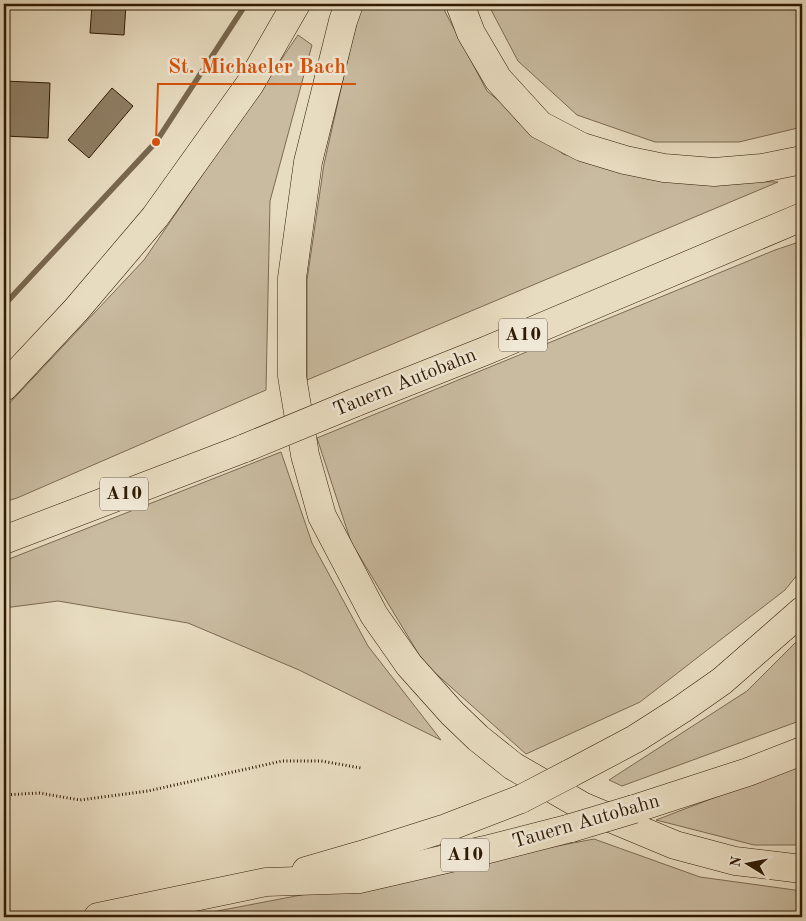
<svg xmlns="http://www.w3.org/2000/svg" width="806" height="921" font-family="'Old Standard TT',serif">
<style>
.green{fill:#c9bba0;stroke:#7c6a52}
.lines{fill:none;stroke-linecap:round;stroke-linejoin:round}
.stream{stroke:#78674e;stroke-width:5.5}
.building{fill:#8f7f65;stroke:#2f1a03}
.highway-casing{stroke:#2f1a03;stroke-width:29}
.path{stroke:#2f1a03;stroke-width:3;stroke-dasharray:1 2.5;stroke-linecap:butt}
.highway{stroke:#e8dcc0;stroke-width:28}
.highway-bridge-casing{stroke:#2f1a03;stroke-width:29;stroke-linecap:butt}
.highway-bridge{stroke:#e8dcc0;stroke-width:28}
.labels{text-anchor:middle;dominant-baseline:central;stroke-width:5;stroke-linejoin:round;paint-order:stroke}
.shield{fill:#f0e8d6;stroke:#695842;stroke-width:1}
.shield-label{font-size:19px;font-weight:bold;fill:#2f1a03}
.street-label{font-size:20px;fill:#2f1a03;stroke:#f0e8d6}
.leader{fill:none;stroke:#d6530b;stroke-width:2}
.callout-dot{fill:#d6530b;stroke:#f0e8d6;stroke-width:2}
.callout-label{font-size:21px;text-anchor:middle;font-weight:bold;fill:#d6530b;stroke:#f0e8d6;stroke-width:5;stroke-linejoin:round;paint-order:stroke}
</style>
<rect width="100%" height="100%" fill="#e8dcc0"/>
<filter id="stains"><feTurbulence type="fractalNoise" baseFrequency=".004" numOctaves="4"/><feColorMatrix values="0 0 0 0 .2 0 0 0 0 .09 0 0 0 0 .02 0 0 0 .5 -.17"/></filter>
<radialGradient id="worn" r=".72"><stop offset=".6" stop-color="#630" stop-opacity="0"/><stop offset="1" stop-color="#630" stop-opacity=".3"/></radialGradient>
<g class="green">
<path d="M362,4H441L487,91L563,154L650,179L778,182L307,380V280L324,164L356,22Z"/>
<path d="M488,4H802V127L739,142H655L577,115L518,61Z"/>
<path d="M298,35L312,45L270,201L266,390L17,498L4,502V409L144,260Z"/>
<path d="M802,241V569L785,590L640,702L526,754L424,663L351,542L317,438L775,250Z"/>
<path d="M281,452L312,543L368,646L441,740L299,670L188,623L58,601L4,608V561Z"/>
<path d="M802,636V720L622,786L609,780L747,691Z"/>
<path d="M802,764V845H754L656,820Z"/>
<path d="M594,839L700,877L802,891V917H186Z"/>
</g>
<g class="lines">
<path class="stream" d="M4,305L156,142L246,4"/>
</g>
<g class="building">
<path d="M92,4H126L124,35L90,33Z"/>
<path d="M4,81L50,83L48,138L4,136Z"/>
<path d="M112,88L133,106L89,158L68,140Z"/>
</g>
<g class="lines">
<defs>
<g id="highway">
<path d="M349,4L343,21L308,162L292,278V376L305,455L322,516L374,615L409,665L452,713L478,738L513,766L584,807L675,845L735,861L802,869"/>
<path d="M460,4L471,33L498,79L540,125L582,147L625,160L664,168L714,172L762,168L802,160"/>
<path d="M4,387L76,310L155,217L250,84L296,4"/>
<path d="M354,403L485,351L802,217"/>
<path d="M4,540L245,448"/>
<path d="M569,774L635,739L682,709L722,681L802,611"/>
<path d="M634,809L748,772L802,751"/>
<path d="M306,871L361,855L446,828L521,799"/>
<path d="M98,917L266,882L359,879L485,850L571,828"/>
</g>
</defs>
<use href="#highway" class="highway-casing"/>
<path class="path" d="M4,795L39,793L80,800L148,791L282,761H321L361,768"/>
<use href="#highway" class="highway"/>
<defs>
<g id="highway-bridge">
<path d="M245,448L354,403"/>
<path d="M521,799L569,774"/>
<path d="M571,828L634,809"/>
</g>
</defs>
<use href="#highway-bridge" class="highway-bridge-casing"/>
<use href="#highway-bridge" class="highway-bridge"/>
</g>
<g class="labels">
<g class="shield">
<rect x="499" y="318.5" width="48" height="33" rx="4"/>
<rect x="100" y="477.5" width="48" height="33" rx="4"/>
<rect x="441" y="838.5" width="48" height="33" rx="4"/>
</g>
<g class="shield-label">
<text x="523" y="335">A10</text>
<text x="124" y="494">A10</text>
<text x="465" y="855">A10</text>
</g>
<g class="street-label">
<text transform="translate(405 383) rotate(-22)">Tauern Autobahn</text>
<text transform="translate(586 822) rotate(-16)">Tauern Autobahn</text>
</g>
</g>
<path class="leader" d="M156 142L158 84H356"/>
<circle class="callout-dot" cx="156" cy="142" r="5"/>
<g class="callout-label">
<text x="257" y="73">St. Michaeler Bach</text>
</g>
<rect width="806" height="921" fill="none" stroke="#e8dcc0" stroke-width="20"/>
<rect x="5" y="5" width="796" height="911" fill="none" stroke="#2f1a03" stroke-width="2.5"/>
<rect x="10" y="10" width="786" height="901" fill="none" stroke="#2f1a03"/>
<g transform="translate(748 864) rotate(280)" stroke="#f0e8d6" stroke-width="4" paint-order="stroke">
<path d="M0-4L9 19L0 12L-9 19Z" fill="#2f1a03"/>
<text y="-8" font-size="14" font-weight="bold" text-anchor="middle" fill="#2f1a03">N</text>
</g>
<rect width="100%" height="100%" filter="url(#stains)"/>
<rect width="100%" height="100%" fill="url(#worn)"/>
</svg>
